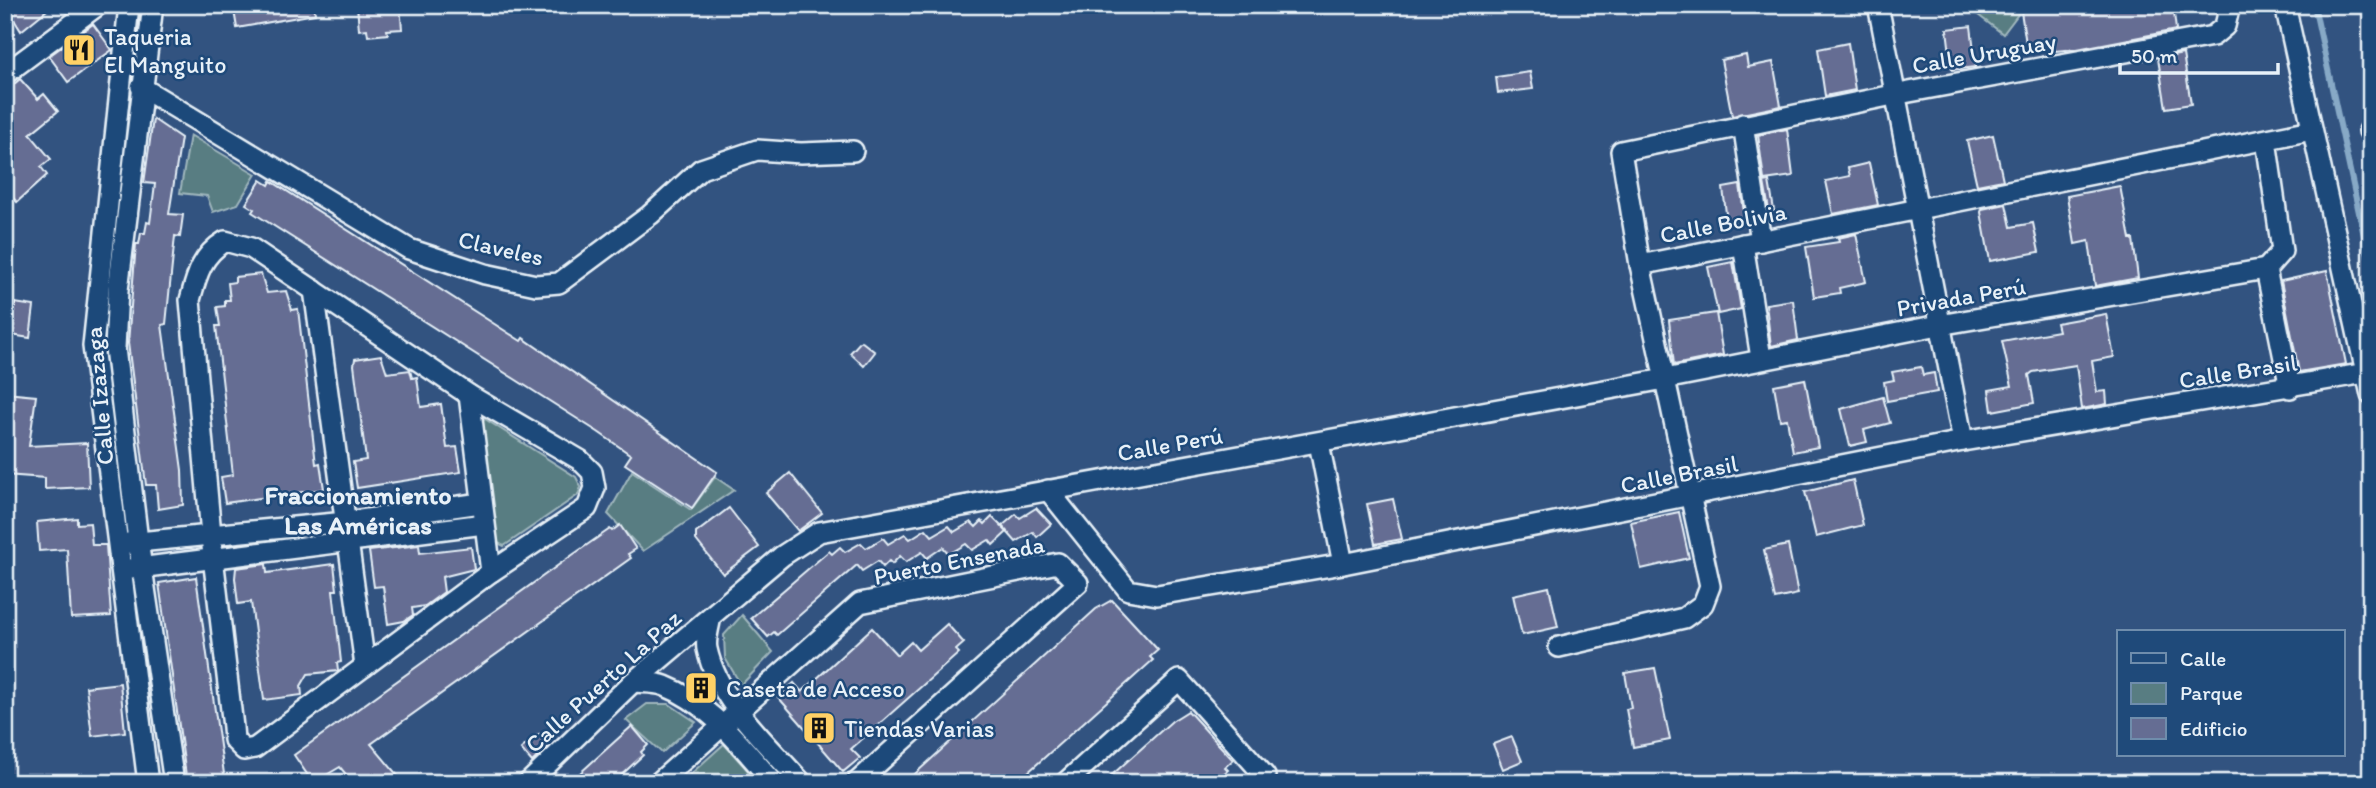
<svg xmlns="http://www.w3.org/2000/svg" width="2376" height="788" font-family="Itim,sans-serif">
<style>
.green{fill:#587d82;stroke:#a0b7bd;stroke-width:2}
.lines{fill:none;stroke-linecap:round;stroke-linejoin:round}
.stream{stroke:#87a9c6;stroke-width:6}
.building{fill:#656d93;stroke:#e8f1f8;stroke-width:2}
.minor-casing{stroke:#e8f1f8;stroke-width:24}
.minor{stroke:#1f4a7a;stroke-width:19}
.labels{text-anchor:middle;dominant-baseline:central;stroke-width:5;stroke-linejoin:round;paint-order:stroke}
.poi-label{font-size:24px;fill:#e8f1f8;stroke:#1f4a7a;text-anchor:start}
.street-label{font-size:24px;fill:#e8f1f8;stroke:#1f4a7a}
.neighbourhood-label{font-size:26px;font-weight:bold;fill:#e8f1f8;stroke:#1f4a7a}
</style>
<rect width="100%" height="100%" fill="#325380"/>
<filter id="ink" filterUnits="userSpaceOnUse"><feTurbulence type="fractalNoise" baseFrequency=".0143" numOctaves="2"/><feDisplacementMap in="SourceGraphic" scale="14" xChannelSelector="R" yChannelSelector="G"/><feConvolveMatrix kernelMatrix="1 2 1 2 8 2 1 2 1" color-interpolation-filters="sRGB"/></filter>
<g filter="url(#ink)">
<g class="green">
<path d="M1965,5H2025L2003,34Z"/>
<path d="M190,135L256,174L238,204L213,212L207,196L180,193Z"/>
<path d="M485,419L576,477L581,487L578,495L504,546L498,543L481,421Z"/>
<path d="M632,471L691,510L715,477L734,490L643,551L608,514Z"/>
<path d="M742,615L773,652L741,685L725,658L724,635Z"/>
<path d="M647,704H669L696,722L662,753L626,720Z"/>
<path d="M724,744L759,783H687L684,780Z"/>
</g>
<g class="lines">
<path class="stream" d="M2314,5L2371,268"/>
</g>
<g class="building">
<path d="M5,5H53L21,31Z"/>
<path d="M233,5H314L315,14L237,28Z"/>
<path d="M357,5H400L402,29L387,30L388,34L368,36L367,29L359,30Z"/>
<path d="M2020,5H2173L2176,30L2077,49L2055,51L2054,46L2027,50Z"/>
<path d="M93,24L112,50L68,82L49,56Z"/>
<path d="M1971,26L1976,67L1952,70L1947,29Z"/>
<path d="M1848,43L1855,90L1825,96L1818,49Z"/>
<path d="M2183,54L2191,104L2166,108L2158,59Z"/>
<path d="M1746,55L1748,67L1773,62L1781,106L1732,116L1721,60Z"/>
<path d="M1530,72L1533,89L1498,93L1496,77Z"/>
<path d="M20,79L38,99L44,94L58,111L30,134L51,159L41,167L47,175L17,202L5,190V92Z"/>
<path d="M153,119L181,138L169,214L183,215L180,237L175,236L166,324L162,325L182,470L183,505L158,509L156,485H146L128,343L136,244H139L141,233H145L147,222L150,223L155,184L144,183Z"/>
<path d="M1787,129L1793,176L1764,180L1758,135Z"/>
<path d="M1993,135L2003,180L1977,185L1967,141Z"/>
<path d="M1869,163L1878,205L1833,214L1826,181L1850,176L1848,168Z"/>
<path d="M261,180L269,185L271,181L521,341L523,338L717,472L692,508L625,464L631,455L598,432L252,212L254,209L246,204Z"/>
<path d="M1769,181L1775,216H1770L1764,182Z"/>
<path d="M1740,185L1745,219L1727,222L1723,188Z"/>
<path d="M2120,186L2130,239H2133L2138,278L2095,286L2089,241L2075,244L2067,196Z"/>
<path d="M2006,204L2011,227L2033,223L2039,252L1990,261L1981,212L1982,209Z"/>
<path d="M1856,234L1866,282L1839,288L1840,293L1814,297L1806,247L1839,242L1838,238Z"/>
<path d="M1733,262L1741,309L1718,314L1708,267Z"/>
<path d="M2327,271L2346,364L2299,372L2281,281Z"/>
<path d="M261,274L267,293L286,291L292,310L298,309L316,464L320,463L324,489L225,503L221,477L233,475L216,326H220L217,307L225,306V300H230L228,283L235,282V277Z"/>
<path d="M1793,300L1798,340L1771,346L1766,304Z"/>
<path d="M15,303L34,306L30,338L5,334V305L15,307Z"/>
<path d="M1716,313L1723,355L1674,365L1669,320Z"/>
<path d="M2106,314L2114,357L2092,361L2097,392L2106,391L2107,404L2082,409L2076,365L2033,372L2029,375L2034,403L1992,411L1989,390L2012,386L2002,341L2058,331L2056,323Z"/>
<path d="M861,341L875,352L864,366L850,353Z"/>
<path d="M381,355L387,373L410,370L412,378L417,377L421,407L441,404L447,448L457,447L461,472L357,488L353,462L366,460L354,365L355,359Z"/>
<path d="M1921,367L1923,375L1934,373L1937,392L1887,401L1884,382L1894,380L1892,372Z"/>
<path d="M1805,379L1818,447L1793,452L1787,419L1780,420L1774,385Z"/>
<path d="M5,393L36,396L29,446L87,443L89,487L45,489V478L5,475Z"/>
<path d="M1883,397L1890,423L1864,430L1867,442L1850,446L1841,409Z"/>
<path d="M790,473L822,513L798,531L766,493Z"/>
<path d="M1853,480L1863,525L1816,537L1805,492Z"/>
<path d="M1393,499L1402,539L1375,544L1367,504Z"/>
<path d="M729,508L759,547L723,574L696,540V533Z"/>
<path d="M1036,508L1051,524L1037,537L1033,532L1016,542L1002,526L1016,514L1020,518Z"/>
<path d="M1679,512L1689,558L1641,569L1631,522Z"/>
<path d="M992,517L1007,532L993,545L989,540L972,550L966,544L949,554L943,547L927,558L922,552L906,562L900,556L892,564L889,561L883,567L878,561L862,571L857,565L777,635L774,632L768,637L751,618L829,551L832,554L840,547L845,552L861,543L866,548L883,538L888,544L905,534L910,539L926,529L932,536L949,526L954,532L971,522L976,527L982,521L985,524Z"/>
<path d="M77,518V524L90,523L92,545H106L111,616L71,618L67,549L39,551L37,522Z"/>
<path d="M620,525L636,549L628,554L631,558L371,744L404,783H353L340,767L313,783L294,755L571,556L610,529L612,531Z"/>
<path d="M419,545L420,553L471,547L474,569L442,577L444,592L425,606L412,608L413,615L404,621L388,624L383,586L374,587L369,551Z"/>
<path d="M1788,545L1798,594L1775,599L1764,550Z"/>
<path d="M266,564L267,573L334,564L337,590H333L341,662L337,663L338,671L308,674L301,686L302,695L264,700L251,602L238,604L235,578L236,568Z"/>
<path d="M196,577L225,781L223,783H187L159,583Z"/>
<path d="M1549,587L1558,627L1522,635L1513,595Z"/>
<path d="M1112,600L1158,650L1150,657L1153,660L1016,783H905L1096,609Z"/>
<path d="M947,624L964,643L956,650L959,653L851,749L860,758L843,772L778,697L794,683L802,692L872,628L897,655L911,642L918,650Z"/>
<path d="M1655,668L1670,740L1633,747L1626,709L1631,708L1625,673Z"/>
<path d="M120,683L125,732L92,736L86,687Z"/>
<path d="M1188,711L1233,760L1225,767L1228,770L1213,783H1103L1172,721Z"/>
<path d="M632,726L648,745L641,752L643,755L616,780L612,783H569Z"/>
<path d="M539,734L549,746L532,762L521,749Z"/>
<path d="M1512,737L1522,761L1503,769L1493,744Z"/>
</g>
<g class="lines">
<defs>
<g id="minor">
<path d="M129,5L93,346L148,783"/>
<path d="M153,5L118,290L115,348L138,541L174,783"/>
<path d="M1878,5L1963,441"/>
<path d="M2285,5L2371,395"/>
<path d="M5,74L98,5"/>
<path d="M141,87L409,249L485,274L536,285L559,283L650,215L701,169L757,150L801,153L853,151"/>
<path d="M1743,124L1761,241"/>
<path d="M2369,131L2371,134"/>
<path d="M2266,140L2282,251L2266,269L2290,388"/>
<path d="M225,241L251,248L469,395L580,460L592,472L595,488L587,508L491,572L255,748L244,750L234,740L233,727L213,557L190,300C197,274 202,255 225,241Z"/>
<path d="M1743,244L1761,358"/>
<path d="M1640,265L2312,130"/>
<path d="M314,290L365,666"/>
<path d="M469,395L491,572"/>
<path d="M1319,443L1343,564"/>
<path d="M1048,490L1128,590L1157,595L1343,564L1963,441L2366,373"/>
<path d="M128,543L346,522L481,503"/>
<path d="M131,569L484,524"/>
<path d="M711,617C709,627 705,640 707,649C718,701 768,744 802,783"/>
<path d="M1559,647L1684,618L1703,604L1710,586L1640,265L1621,151L1893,95L2213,36L2225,26L2230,5"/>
<path d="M633,682C643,683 656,682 665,686C711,704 742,748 774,783"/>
<path d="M528,783L633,682L782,556L819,532L1665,379L1939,325L2266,269"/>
<path d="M658,783L860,603L1058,563L1078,583L856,783"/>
<path d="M1065,783L1179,680L1265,776L1257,783"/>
</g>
</defs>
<use href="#minor" class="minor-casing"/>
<use href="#minor" class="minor"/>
</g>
</g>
<defs>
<symbol id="restaurant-square" viewBox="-11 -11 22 22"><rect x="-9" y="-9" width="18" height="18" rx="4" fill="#ffd166" stroke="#1f4a7a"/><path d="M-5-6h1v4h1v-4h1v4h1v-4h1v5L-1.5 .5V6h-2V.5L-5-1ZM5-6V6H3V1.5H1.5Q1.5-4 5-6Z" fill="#111"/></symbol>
<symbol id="building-square" viewBox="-11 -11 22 22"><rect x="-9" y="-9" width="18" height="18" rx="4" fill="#ffd166" stroke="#1f4a7a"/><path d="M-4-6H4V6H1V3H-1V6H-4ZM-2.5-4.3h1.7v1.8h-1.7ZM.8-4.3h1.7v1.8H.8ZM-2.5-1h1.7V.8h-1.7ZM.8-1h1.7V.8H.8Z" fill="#111"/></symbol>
</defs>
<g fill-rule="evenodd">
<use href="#restaurant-square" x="60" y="31" width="38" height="38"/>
<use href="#building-square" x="682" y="669" width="38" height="38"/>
<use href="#building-square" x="800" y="709" width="38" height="38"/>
</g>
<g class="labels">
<g class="poi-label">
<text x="104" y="36">Taqueria<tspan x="104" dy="28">El Manguito</tspan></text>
<text x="726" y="688">Caseta de Acceso</text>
<text x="844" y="728">Tiendas Varias</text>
</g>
<g class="street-label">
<text transform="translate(1984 53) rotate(-10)">Calle Uruguay</text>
<text transform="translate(1723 223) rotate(-11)">Calle Bolivia</text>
<text transform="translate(501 248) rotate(13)">Claveles</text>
<text transform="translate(1961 297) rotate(-10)">Privada Perú</text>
<text transform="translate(2238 371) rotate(-9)">Calle Brasil</text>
<text transform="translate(99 396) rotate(-95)">Calle Izazaga</text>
<text transform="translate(1170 444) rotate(-10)">Calle Perú</text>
<text transform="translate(1679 474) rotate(-11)">Calle Brasil</text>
<text transform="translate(959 560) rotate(-11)">Puerto Ensenada</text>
<text transform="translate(603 681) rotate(-42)">Calle Puerto La Paz</text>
</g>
<g class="neighbourhood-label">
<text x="358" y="495">Fraccionamiento<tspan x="358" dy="30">Las Américas</tspan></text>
</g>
</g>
<rect width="2376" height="788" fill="none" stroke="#1f4a7a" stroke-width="28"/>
<rect x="14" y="14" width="2348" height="760" fill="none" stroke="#e8f1f8" stroke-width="2.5" filter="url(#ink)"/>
<rect x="2117" y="630" width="228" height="126" fill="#1f4a7a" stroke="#6f8dac" stroke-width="2"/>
<rect x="2131" y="653" width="35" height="10" fill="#1f4a7a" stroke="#6f8dac" stroke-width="2"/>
<text x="2180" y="666" font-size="21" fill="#e8f1f8">Calle</text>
<rect x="2131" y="683" width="35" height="21" fill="#587d82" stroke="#6f8dac" stroke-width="2"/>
<text x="2180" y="700" font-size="21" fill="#e8f1f8">Parque</text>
<rect x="2131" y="718" width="35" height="21" fill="#656d93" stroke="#6f8dac" stroke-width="2"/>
<text x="2180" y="736" font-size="21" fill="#e8f1f8">Edificio</text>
<path d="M2120 63v10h158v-10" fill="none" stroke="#e8f1f8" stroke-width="3.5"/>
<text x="2131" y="63" font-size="21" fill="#e8f1f8" stroke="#1f4a7a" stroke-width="5" paint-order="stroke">50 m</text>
</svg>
